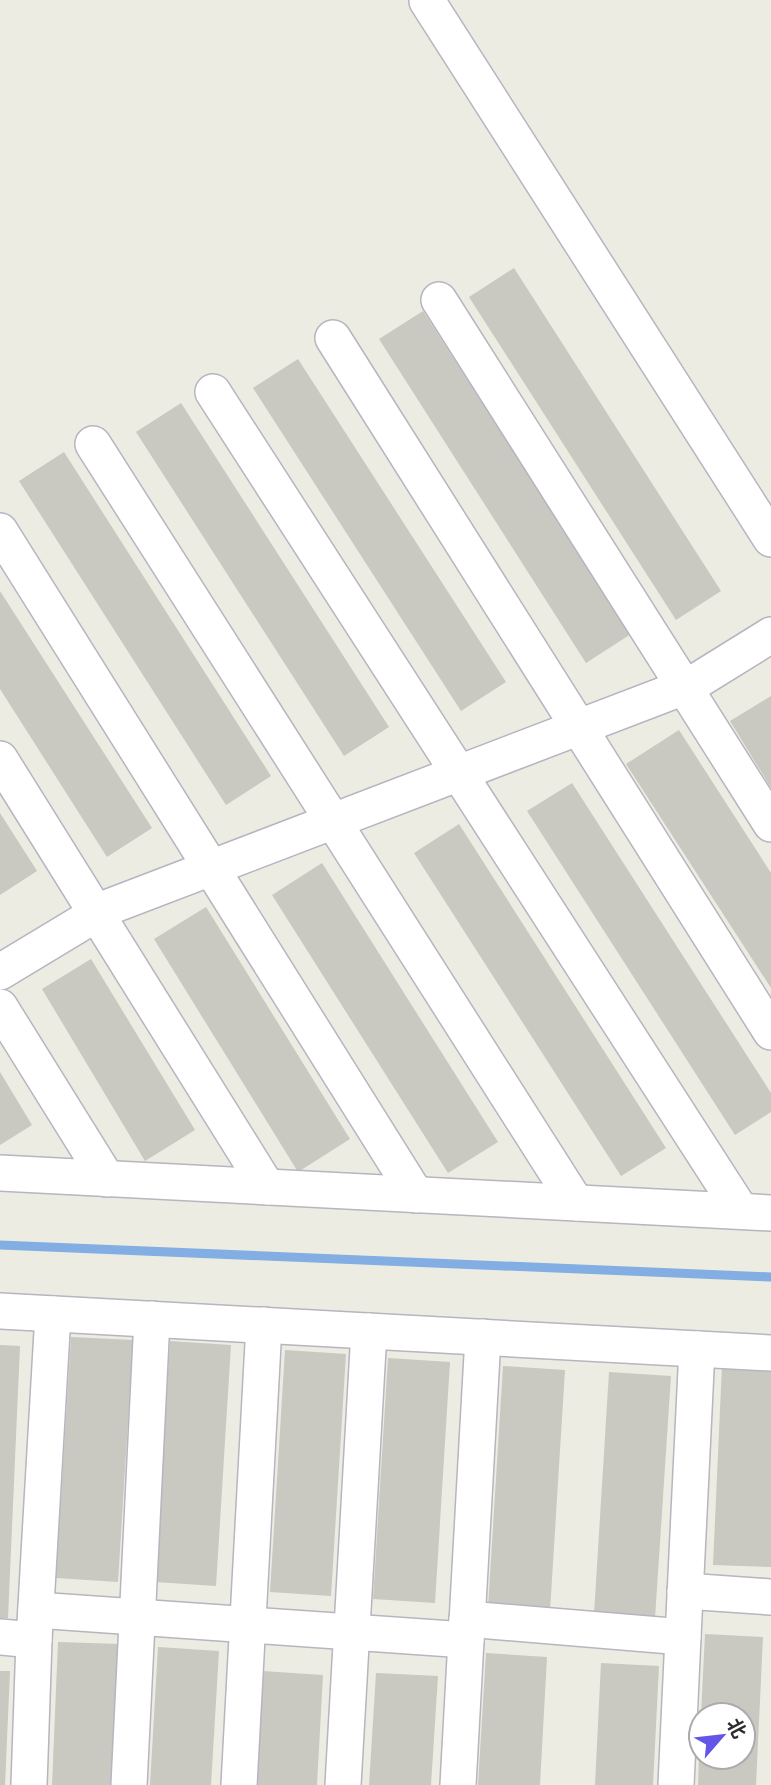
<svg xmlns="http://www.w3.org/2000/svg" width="771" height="1785" font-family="Helvetica,'Noto Sans SC',sans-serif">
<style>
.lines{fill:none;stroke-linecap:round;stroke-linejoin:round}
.stream{stroke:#82aee3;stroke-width:9}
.building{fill:#c9c8c1}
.minor-casing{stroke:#b6b5c0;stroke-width:38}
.minor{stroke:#fff;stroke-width:35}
</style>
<rect width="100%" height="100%" fill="#edece2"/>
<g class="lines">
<path class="stream" d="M0,1245L771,1277"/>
</g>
<g class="building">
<path d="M514,268L721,591L676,620L469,297Z"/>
<path d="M423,311L631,634L586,663L379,339Z"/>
<path d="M298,359L506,682L461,711L253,388Z"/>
<path d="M181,403L389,727L344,756L136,432Z"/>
<path d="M64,452L271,776L226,805L19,481Z"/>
<path d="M0,591L152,828L107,857L0,689Z"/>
<path d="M771,696V788L730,721Z"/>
<path d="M679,730L771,873V988L626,764Z"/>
<path d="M572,783L771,1093V1112L735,1135L527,811Z"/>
<path d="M0,813L37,871L0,895Z"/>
<path d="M459,824L666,1148L621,1176L414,853Z"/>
<path d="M322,863L498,1142L448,1173L272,895Z"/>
<path d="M206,907L350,1139L298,1172L154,939Z"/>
<path d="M91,959L195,1130L145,1161L42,989Z"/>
<path d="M0,1072L32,1125L0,1145Z"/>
<path d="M71,1337L133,1340L118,1582L56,1578Z"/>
<path d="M170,1341L231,1345L216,1586L155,1582Z"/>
<path d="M0,1345L20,1346L8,1618H0Z"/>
<path d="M285,1350L346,1354L331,1596L270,1592Z"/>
<path d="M388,1358L450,1362L435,1603L373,1599Z"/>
<path d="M722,1365L771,1367V1567L713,1565Z"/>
<path d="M503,1366L565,1370L550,1611L488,1607Z"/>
<path d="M609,1372L671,1376L655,1618L594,1614Z"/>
<path d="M705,1634L763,1637L756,1785H698L699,1757H743V1715H701Z"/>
<path d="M58,1642L120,1644L114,1785H52Z"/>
<path d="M158,1647L219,1651L211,1785H150Z"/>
<path d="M486,1653L547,1657L540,1785H478Z"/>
<path d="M601,1663L659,1666L653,1785H595Z"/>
<path d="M0,1671H10L5,1785H0Z"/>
<path d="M262,1671L323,1675L317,1785H255Z"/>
<path d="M376,1673L438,1676L431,1785H369Z"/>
</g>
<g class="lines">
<defs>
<g id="minor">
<path d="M430,0L427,1L771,539"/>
<path d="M439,300L771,824"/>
<path d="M333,338L771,1032"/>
<path d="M213,392L741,1211"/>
<path d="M93,444L576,1203"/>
<path d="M0,531L416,1195"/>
<path d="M0,759L267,1187"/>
<path d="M0,972L106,908L692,684L771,635"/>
<path d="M0,1007L107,1179"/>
<path d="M0,1173L771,1213"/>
<path d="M0,1311L771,1353"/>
<path d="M685,1591L771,1597"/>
<path d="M36,1610L466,1640L483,1337"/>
<path d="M467,1619L683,1637L697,1349"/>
<path d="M0,1637L34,1640L53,1314"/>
<path d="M29,1785L34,1640"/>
<path d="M129,1785L152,1319"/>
<path d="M239,1785L264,1325"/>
<path d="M343,1785L369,1331"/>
<path d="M458,1785L466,1640"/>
<path d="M676,1785L683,1637"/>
</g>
</defs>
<use href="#minor" class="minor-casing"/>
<use href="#minor" class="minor"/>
</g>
<g transform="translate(722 1736) rotate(62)"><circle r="33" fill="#ffffff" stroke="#ababab" stroke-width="2"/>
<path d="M0-5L12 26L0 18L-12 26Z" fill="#6255e7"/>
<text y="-10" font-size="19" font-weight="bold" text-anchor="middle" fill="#2e2e2e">北</text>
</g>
</svg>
